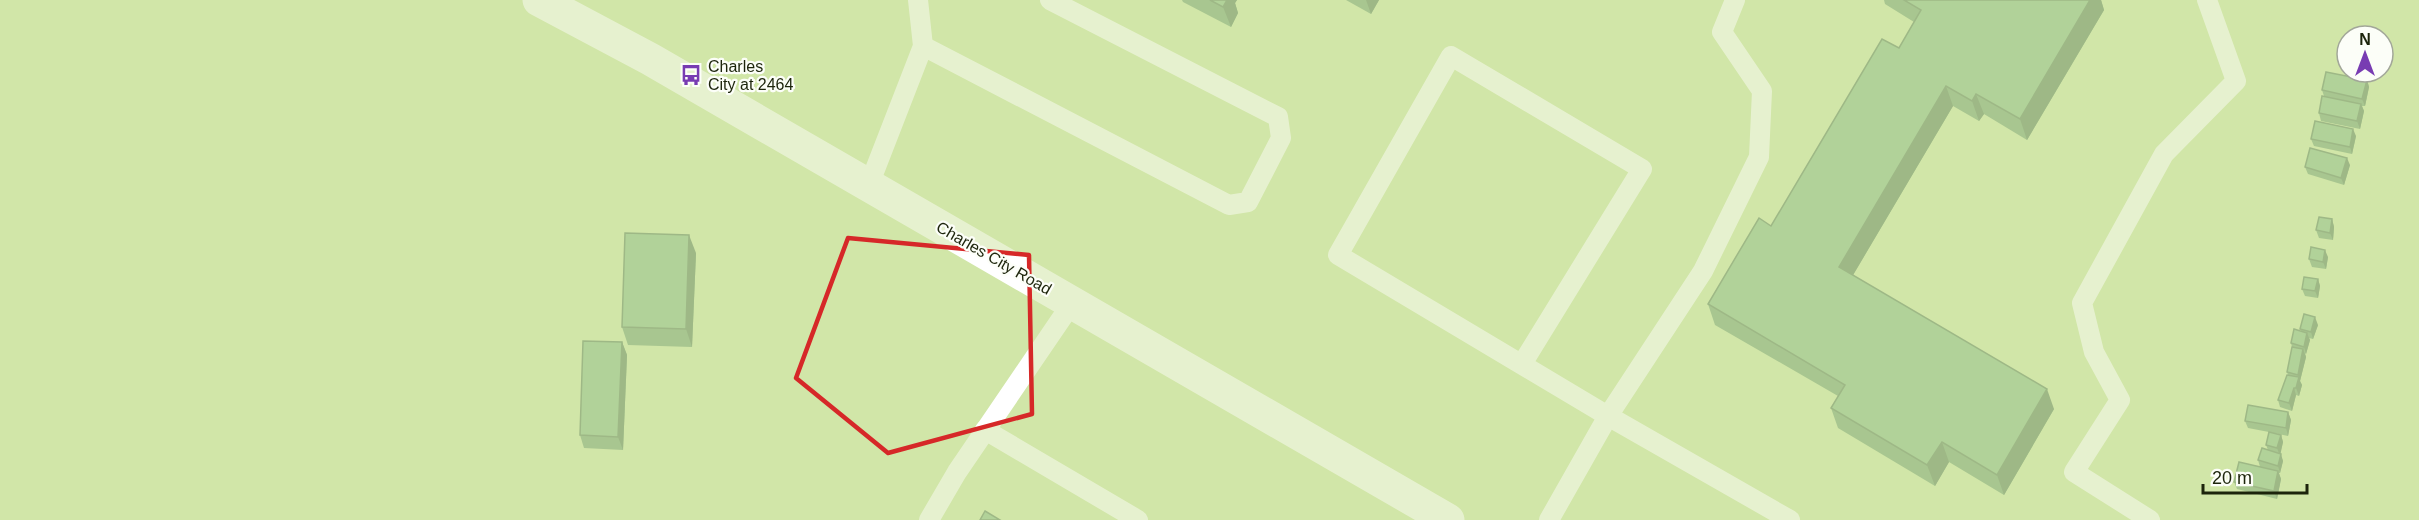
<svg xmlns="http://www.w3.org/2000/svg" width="2419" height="520" font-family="Arial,sans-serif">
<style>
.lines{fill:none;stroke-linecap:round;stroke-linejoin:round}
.service{stroke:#fff;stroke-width:20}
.secondary{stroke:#fff;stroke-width:33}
.wall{fill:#76a074}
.shaded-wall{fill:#60825e}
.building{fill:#89ba87;stroke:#60825e;stroke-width:1.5}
.marked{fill:none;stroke:#d62828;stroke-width:4.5;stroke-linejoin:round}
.labels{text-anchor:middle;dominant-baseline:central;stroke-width:4.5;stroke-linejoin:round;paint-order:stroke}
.poi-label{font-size:16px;fill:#1c240b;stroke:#fcfef8;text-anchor:start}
.street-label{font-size:16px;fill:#1c240b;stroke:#fcfef8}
</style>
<rect width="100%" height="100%" fill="#d1e6a8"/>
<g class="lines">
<g class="service">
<path d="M923,46L1229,205L1248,202L1281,138L1278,117L1050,0"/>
<path d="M869,185L923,46L918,0"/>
<path d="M1522,364L1642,169L1451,56L1338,255L1608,416L1703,271L1759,157L1762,91L1722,32L1735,0"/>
<path d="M985,430L1138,520"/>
<path d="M929,520L957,472L1072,303"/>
<path d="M1549,520L1608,416L1790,520"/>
<path d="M2150,520L2074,472L2120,400L2094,352L2082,303L2164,154L2236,81L2207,0"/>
</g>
<path class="secondary" d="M539,0L650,59L1448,520"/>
</g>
<g class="wall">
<path d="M1182,0H1237L1235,3L1238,13L1231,27L1183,2Z"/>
<path d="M1346,0H1379L1371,14Z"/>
<path d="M1884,0H2101L2104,10L2027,140L1984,114L1979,121L1953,106L1853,275L2054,409L2004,495L1949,462L1935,486L1838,428L1831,408L1838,396L1715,325L1708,304L1771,226L1899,48L1914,22L1885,4Z"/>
<path d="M2367,80L2369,87L2365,106H2362L2364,111L2360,129L2321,121L2319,113L2324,96L2322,90Z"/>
<path d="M2356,136L2352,154L2314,146L2311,139Z"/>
<path d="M2350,165L2344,185L2308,174L2305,167Z"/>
<path d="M2332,219L2334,227L2333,240L2319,238L2316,230Z"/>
<path d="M696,253L692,347L628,345L622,327Z"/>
<path d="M2328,257L2326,269L2312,267L2309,259Z"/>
<path d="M2318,279L2320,286L2318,298L2305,296L2302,289Z"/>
<path d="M2318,325L2313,339L2309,338L2310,340L2306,354L2305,353L2306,357L2300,381L2302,385L2299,396L2296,395L2292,411L2280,407L2278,400L2288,375L2287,372L2292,347L2291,343L2301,331L2300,329Z"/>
<path d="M622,342L627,355L623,450L584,448L580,435Z"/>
<path d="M2288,412L2291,420L2288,436L2274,433L2281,435L2283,442L2280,454L2283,461L2280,473H2279L2281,479L2277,499L2237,489L2234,482L2260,467L2258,460L2268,450L2266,445L2269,432L2248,428L2245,421Z"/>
</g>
<g class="shaded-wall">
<path d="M1227,0H1237L1235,3L1238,13L1231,27L1223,7Z"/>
<path d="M1366,0H1379L1371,14Z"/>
<path d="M2090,0H2101L2104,10L2027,140L2020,119Z"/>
<path d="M2367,80L2369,87L2365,106L2362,99Z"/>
<path d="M1946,86L1953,106L1846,287L1839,267Z"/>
<path d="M1976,94L1984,114L1979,121L1972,101Z"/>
<path d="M2361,104L2364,111L2360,129L2357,121Z"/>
<path d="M2353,129L2356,136L2352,154L2350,147Z"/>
<path d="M2347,158L2350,165L2344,185L2341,178Z"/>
<path d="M2332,219L2334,227L2333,240L2330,233Z"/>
<path d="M689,235L696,253L692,347L686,329Z"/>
<path d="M2325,250L2328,257L2326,269L2323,262Z"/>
<path d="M2318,279L2320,286L2318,298L2315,291Z"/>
<path d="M2315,317L2318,325L2313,339L2311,332Z"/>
<path d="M2307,333L2310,340L2306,354L2304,347Z"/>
<path d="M622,342L627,355L623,450L618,437Z"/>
<path d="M2303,349L2306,357L2300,381L2302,385L2299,396L2296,388L2299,378L2298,375Z"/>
<path d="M2294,388L2296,395L2292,411L2289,403Z"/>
<path d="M2047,389L2054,409L2004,495L1997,475Z"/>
<path d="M2288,412L2291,420L2288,436L2286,428Z"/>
<path d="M2281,435L2283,442L2280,456L2277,448Z"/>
<path d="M1942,442L1949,462L1935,486L1927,465Z"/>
<path d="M2281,454L2283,461L2280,473L2278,466Z"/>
<path d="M2278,471L2281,479L2277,499L2274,491Z"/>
</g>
<g class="building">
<path d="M1210,0H1227L1223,7Z"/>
<path d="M1904,0H2090L2020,119L1976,94L1972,101L1946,86L1839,267L2047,389L1997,475L1942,442L1927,465L1831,408L1845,385L1708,304L1759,218L1771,226L1882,39L1899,48L1921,10Z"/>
<path d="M2326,72L2367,80L2362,99L2322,90Z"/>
<path d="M2322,96L2361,104L2357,121L2319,113Z"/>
<path d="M2315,121L2353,129L2350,147L2311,139Z"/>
<path d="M2310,148L2347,158L2341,178L2305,167Z"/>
<path d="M2319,217L2332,219L2330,233L2316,230Z"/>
<path d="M625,233L689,235L686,329L622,327Z"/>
<path d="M2311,247L2325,250L2323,262L2309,259Z"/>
<path d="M2304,277L2318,279L2315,291L2302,289Z"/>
<path d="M2304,314L2315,317L2311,332L2300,329Z"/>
<path d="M2294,329L2307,333L2304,347L2291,343Z"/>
<path d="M583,341L622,342L618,437L580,435Z"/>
<path d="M2292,347L2303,349L2298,375L2287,372Z"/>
<path d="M2287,375L2299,377L2296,388H2294L2289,403L2278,400Z"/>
<path d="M2248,405L2288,412L2286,428L2245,421Z"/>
<path d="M2269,432L2281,435L2277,448L2266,445Z"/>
<path d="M2262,448L2281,454L2278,466L2258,460Z"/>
<path d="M2239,462L2278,471L2274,491L2234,482Z"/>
<path d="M985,511L1000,520H980Z"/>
</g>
<path d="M0 0H2419V520H0ZM848,238L1029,255L1032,414L888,453L796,378Z" fill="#d1e6a8" fill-opacity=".55" fill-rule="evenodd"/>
<path class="marked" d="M848,238L1029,255L1032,414L888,453L796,378Z"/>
<defs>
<symbol id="bus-bare" viewBox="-9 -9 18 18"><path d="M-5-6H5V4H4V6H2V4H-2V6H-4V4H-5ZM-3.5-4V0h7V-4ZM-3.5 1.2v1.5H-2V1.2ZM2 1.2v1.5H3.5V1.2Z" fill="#783cb2" stroke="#fcfef8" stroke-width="2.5" paint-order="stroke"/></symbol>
</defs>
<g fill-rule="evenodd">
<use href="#bus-bare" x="676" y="60" width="30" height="30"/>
</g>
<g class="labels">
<g class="poi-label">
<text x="708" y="66">Charles<tspan x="708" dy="18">City at 2464</tspan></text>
</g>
<g class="street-label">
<text transform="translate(994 258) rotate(30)">Charles City Road</text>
</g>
</g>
<g transform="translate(2365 54)"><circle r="28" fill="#fcfef8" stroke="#a2a799" stroke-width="1.5"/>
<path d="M0-4.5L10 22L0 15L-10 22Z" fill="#783cb2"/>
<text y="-9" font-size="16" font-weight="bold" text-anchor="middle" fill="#1c240b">N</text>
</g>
<path d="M2203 484v9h104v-9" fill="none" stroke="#1c240b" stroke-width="3"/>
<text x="2212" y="484" font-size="18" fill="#1c240b" stroke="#fcfef8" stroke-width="4.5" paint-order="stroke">20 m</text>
</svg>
